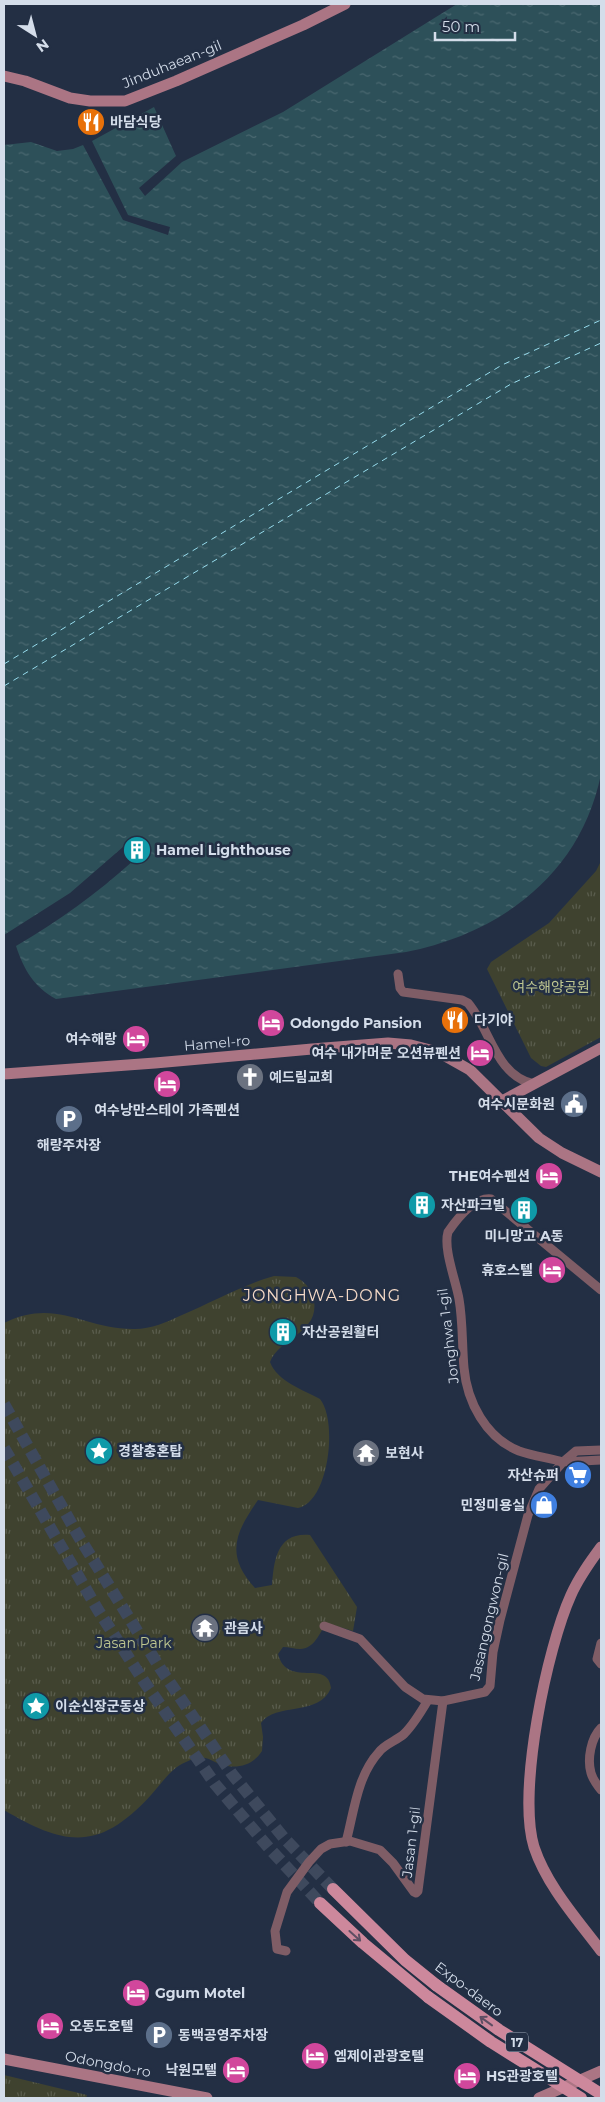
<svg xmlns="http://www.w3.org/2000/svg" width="605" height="2102" font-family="Montserrat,'Noto Sans KR',sans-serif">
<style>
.park{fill:url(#park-tufts)}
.water{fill:url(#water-ripples)}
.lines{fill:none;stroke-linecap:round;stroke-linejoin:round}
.ferry{stroke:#97dced;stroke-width:1;stroke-dasharray:6 5;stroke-linecap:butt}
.primary-tunnel{stroke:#3e495d;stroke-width:12;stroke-dasharray:12 6;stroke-linecap:butt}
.street{stroke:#7f5d66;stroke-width:9}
.secondary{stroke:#ab7584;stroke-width:11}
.primary{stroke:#cd889c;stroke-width:12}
.primary-bridge{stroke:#cd889c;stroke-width:12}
.oneway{stroke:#5e4e63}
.labels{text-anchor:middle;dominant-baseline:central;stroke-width:5;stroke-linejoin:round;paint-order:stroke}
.shield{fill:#232f44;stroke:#9fa9b8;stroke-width:1}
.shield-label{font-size:12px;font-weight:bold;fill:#d4ddea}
.street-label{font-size:14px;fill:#d4ddea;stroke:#232f44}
.poi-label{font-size:14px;font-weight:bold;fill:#d4ddea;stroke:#232f44;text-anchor:start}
.park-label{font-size:14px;fill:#bec690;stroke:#232f44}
.quarter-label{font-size:16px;letter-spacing:1px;fill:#f6dbc8;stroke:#232f44}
</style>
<defs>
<pattern id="park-tufts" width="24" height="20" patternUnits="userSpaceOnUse" patternTransform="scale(1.25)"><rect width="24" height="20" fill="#3f422f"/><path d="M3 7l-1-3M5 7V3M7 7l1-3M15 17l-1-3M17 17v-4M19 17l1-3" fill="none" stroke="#5a5d4d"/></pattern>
<pattern id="water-ripples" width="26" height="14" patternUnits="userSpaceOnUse" patternTransform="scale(1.25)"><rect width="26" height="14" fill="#2d5059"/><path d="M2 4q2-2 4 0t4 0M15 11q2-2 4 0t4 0" fill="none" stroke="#4b6971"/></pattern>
</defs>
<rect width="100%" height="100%" fill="#232f44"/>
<g class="park">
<path d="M601,861V1037L546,1067L541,1066L531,1058L487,969L491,962L549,923L596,871Z"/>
<path d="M274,1276L296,1277C305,1282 313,1290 314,1301C319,1333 280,1337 270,1362C277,1381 303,1390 320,1399C338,1421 329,1502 298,1508L258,1500C235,1533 225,1555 255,1588L272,1585C274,1560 277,1532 310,1535L357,1607L353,1631L326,1623C320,1633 314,1649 300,1649C295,1649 289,1647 283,1647L278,1654C287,1689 328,1658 331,1688C319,1717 275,1702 261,1723L263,1737L262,1751C253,1765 238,1769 222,1765C216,1763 211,1759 205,1758C199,1757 192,1759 186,1762C171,1768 162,1783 151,1795C99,1852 65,1846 4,1810V1323C57,1297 84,1330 135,1329C151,1329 167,1322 182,1315C210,1303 245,1284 274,1276Z"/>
<path d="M4,2075L87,2095L86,2098H4Z"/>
</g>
<path class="water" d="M457,4H601V774C581,874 501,933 406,952L56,999C34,987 24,970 16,946C59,921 96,894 133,861H138L145,859L148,849L142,840H131L70,893L4,935V145L31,142L57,151L73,149L83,145L123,220L168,235L170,227L128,215L92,141L154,107L176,156L139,188L145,196L182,162L283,112Z"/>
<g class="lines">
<g class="ferry">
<path d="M4,664L502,365L601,320"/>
<path d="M4,686L511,384L601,343"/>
</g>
<g class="primary-tunnel">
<path d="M4,1404L79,1537L160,1668L232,1774L284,1838L333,1889"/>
<path d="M4,1448L98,1610L143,1680L215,1784L269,1848L320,1903"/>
</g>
<g class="street">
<path d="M398,974L400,988L403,992L462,1000L468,1003C491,1030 495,1075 534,1084"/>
<path d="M601,1290L491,1199C474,1197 457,1219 448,1232C443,1249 456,1281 459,1299C463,1322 462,1346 464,1368C467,1402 486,1438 519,1451C533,1456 549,1458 563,1462L576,1451L601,1450"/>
<path d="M324,1626L360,1639L405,1687L423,1699L443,1701L485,1692L490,1686L493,1652L500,1620L528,1515L539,1489L563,1462L601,1460"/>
<path d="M601,1643L597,1659L601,1664"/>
<path d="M601,1728C591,1738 587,1759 591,1773C593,1780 597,1785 601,1790"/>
<path d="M346,1842C354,1812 357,1776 379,1752C385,1744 396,1741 404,1734C414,1724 421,1712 428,1700"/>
<path d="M286,1951L277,1949L275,1931L287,1892L309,1862L321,1849L330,1844L350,1841L380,1850L393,1863L414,1892L416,1893L418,1891L443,1701"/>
</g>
<g class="secondary">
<path d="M4,76L25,81L70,98L90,101H125L176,81L303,25L345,4"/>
<path d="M4,1074L155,1063L312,1049L388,1043L411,1045L438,1052L470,1070L539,1138L562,1153L601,1172"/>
<path d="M502,1101L601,1048"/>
<path d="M601,1547C590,1562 579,1577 571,1595C547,1648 517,1791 534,1847C547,1886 577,1919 601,1951"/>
<path d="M4,2059L207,2098"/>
<path d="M539,2098L601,2071"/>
</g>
<g class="primary">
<path d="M333,1889L405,1960L436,1985"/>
<path d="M320,1903L363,1943L428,1997"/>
</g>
<g class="primary-bridge">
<path d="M436,1985L499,2030L601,2094"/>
<path d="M428,1997L491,2042L581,2098"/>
</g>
</g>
<defs><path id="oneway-shaft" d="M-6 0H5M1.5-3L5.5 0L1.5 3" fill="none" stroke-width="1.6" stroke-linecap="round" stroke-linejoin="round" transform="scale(1.25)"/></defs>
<g class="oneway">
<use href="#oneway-shaft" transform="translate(355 1936) rotate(42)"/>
<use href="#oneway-shaft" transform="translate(486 2021) rotate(-144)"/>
</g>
<defs>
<symbol id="restaurant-disc" viewBox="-11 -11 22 22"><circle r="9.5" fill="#e8710a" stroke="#232f44"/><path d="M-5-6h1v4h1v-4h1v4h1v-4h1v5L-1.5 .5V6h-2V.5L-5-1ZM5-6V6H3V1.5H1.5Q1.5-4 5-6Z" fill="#fff"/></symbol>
<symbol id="building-disc" viewBox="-11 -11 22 22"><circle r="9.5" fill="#0f9aa8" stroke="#232f44"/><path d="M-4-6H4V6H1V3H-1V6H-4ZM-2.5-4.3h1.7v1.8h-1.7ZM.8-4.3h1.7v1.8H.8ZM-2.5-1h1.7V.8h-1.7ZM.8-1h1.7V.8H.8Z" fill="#fff"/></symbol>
<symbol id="hotel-disc" viewBox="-11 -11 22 22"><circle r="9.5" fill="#d1479c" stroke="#232f44"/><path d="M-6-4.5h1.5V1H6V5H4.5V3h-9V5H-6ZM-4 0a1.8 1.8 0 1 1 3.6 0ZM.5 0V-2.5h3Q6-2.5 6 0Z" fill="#fff"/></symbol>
<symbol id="church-disc" viewBox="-11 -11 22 22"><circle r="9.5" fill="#6b7280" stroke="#232f44"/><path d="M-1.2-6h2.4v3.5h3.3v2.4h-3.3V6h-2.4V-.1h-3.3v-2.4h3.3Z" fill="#fff"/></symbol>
<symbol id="civic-disc" viewBox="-11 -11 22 22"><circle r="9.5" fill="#5c6f8a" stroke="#232f44"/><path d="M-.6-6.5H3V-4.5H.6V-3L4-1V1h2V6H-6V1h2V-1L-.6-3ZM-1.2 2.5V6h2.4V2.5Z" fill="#fff"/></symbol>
<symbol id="parking-disc" viewBox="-11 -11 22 22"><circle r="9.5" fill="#5c6f8a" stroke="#232f44"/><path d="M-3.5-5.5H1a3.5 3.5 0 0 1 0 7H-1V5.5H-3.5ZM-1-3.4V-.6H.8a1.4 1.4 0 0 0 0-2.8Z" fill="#fff"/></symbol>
<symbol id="sight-disc" viewBox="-11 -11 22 22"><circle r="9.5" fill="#0f9aa8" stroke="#232f44"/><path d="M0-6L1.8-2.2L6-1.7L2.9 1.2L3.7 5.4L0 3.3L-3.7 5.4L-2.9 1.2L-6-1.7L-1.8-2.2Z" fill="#fff"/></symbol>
<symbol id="temple-disc" viewBox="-11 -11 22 22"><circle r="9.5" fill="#6b7280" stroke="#232f44"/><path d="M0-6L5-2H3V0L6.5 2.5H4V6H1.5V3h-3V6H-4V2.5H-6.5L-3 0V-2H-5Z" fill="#fff"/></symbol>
<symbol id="supermarket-disc" viewBox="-11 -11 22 22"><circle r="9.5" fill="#3f7fe0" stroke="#232f44"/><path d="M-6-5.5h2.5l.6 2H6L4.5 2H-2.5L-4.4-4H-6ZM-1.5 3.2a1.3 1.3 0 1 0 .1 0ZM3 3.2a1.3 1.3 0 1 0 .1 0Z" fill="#fff"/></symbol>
<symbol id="shop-disc" viewBox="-11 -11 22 22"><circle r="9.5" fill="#3f7fe0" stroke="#232f44"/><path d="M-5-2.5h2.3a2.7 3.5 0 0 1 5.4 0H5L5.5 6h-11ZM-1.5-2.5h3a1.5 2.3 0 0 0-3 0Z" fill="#fff"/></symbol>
</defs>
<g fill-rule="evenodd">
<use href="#restaurant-disc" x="75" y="106" width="32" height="32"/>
<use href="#building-disc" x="121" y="834" width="32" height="32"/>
<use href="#restaurant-disc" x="439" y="1004" width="32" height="32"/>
<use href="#hotel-disc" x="255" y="1007" width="32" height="32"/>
<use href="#hotel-disc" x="120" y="1023" width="32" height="32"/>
<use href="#hotel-disc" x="464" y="1037" width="32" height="32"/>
<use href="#church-disc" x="234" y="1061" width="32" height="32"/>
<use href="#hotel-disc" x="151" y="1068" width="32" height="32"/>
<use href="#civic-disc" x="558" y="1088" width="32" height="32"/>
<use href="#parking-disc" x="53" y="1103" width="32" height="32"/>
<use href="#hotel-disc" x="533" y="1160" width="32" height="32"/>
<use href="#building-disc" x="406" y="1189" width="32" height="32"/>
<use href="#building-disc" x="508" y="1194" width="32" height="32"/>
<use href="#hotel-disc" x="536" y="1254" width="32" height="32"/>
<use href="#building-disc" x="267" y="1316" width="32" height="32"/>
<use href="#sight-disc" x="83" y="1435" width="32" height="32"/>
<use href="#temple-disc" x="350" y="1437" width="32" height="32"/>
<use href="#supermarket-disc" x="562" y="1459" width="32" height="32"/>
<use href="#shop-disc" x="528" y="1489" width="32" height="32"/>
<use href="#temple-disc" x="189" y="1612" width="32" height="32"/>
<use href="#sight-disc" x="20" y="1690" width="32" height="32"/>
<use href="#hotel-disc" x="120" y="1977" width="32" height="32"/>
<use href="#hotel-disc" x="34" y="2010" width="32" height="32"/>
<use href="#parking-disc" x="143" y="2019" width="32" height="32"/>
<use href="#hotel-disc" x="299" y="2040" width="32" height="32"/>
<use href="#hotel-disc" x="220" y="2054" width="32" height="32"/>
<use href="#hotel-disc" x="451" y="2060" width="32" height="32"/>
</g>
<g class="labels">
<rect class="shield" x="506" y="2032.5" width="22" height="19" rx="4"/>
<g class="shield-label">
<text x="517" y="2042">17</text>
</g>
<g class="street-label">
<text transform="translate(172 64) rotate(-22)">Jinduhaean-gil</text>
<text transform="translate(217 1043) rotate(-5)">Hamel-ro</text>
<text transform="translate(448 1336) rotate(-97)">Jonghwa 1-gil</text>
<text transform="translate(489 1617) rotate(-77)">Jasangongwon-gil</text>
<text transform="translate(411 1842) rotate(-83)">Jasan 1-gil</text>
<text transform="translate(469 1989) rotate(37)">Expo-daero</text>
<text transform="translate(108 2064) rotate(11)">Odongdo-ro</text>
</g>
<g class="poi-label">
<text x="110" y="122">바담식당</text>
<text x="156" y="850">Hamel Lighthouse</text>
<text x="474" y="1020">다기야</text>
<text x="290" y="1023">Odongdo Pansion</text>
<text x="117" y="1039" text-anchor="end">여수해랑</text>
<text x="461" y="1053" text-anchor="end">여수 내가머문 오션뷰펜션</text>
<text x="269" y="1077">예드림교회</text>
<text x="555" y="1104" text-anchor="end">여수시문화원</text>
<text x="167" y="1110" text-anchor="middle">여수낭만스테이 가족펜션</text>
<text x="69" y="1145" text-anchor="middle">해랑주차장</text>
<text x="530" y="1176" text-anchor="end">THE여수펜션</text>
<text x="441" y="1205">자산파크빌</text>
<text x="524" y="1236" text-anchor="middle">미니망고 A동</text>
<text x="533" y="1270" text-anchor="end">휴호스텔</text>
<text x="302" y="1332">자산공원활터</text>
<text x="118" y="1451">경찰충혼탑</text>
<text x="385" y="1453">보현사</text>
<text x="559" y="1475" text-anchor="end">자산슈퍼</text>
<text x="525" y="1505" text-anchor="end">민정미용실</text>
<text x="224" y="1628">관음사</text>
<text x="55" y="1706">이순신장군동상</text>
<text x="155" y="1993">Ggum Motel</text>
<text x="69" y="2026">오동도호텔</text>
<text x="178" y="2035">동백공영주차장</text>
<text x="334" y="2056">엠제이관광호텔</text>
<text x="217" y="2070" text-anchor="end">낙원모텔</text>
<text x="486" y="2076">HS관광호텔</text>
</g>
<g class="park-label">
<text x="551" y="987">여수해양공원</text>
<text x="134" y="1643">Jasan Park</text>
</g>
<g class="quarter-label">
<text x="322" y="1295">JONGHWA-DONG</text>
</g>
</g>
<rect width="605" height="2102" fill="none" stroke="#d4ddea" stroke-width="10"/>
<g transform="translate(35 35) rotate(144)" stroke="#232f44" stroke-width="4" paint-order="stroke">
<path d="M0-4L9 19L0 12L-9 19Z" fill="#d4ddea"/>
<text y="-8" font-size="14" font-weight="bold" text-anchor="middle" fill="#d4ddea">N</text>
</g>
<path d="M435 32v8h80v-8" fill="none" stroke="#d4ddea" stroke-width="2.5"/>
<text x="442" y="32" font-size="15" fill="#d4ddea" stroke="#232f44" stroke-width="4" paint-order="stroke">50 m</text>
</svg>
